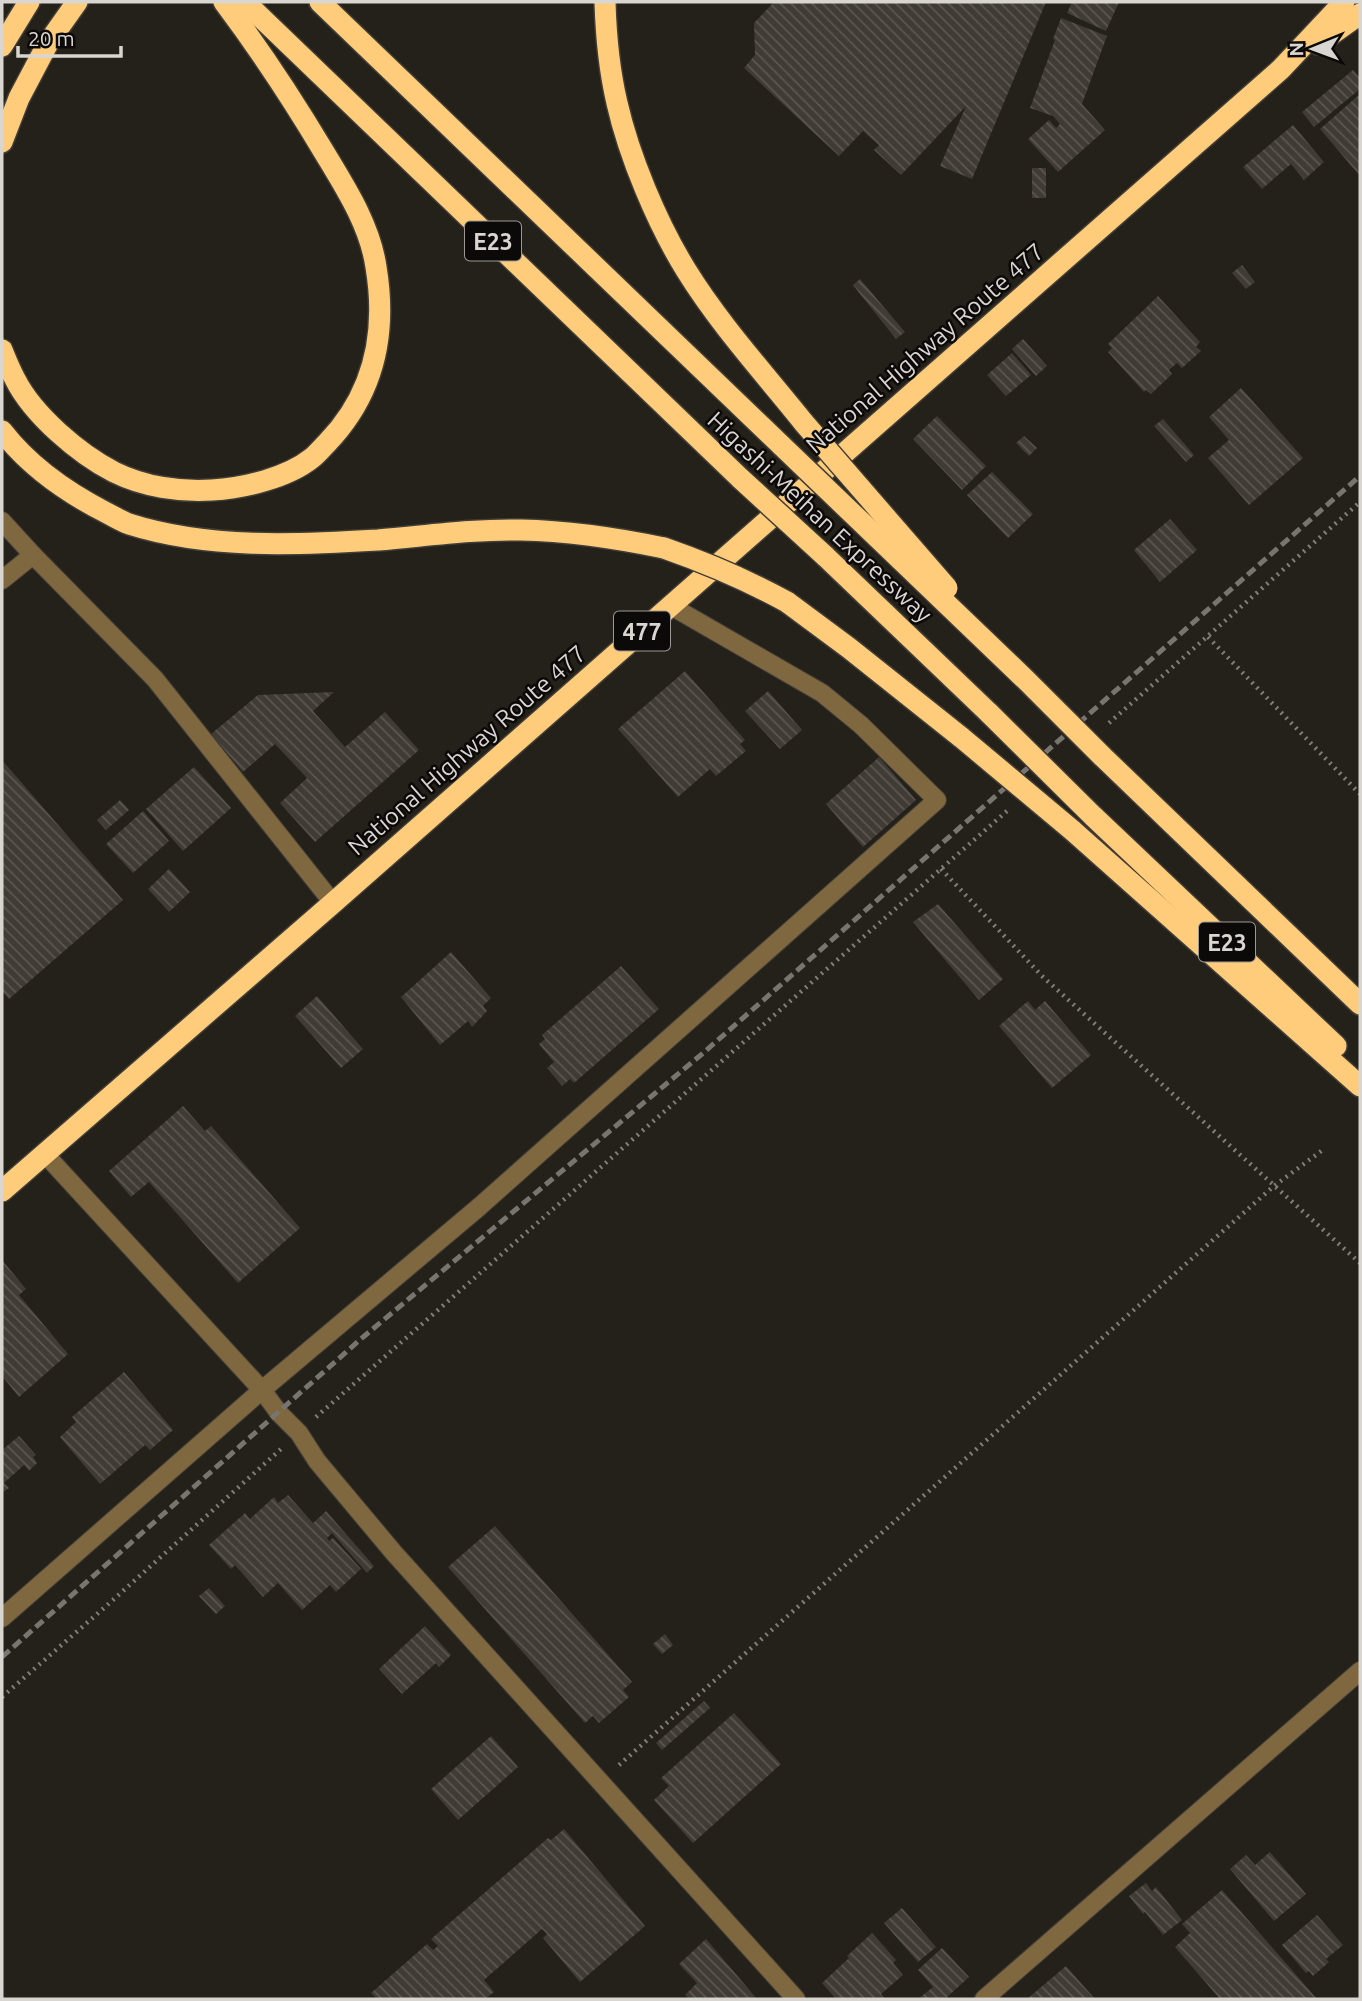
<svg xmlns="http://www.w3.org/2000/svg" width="1362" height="2001" font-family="Ubuntu,sans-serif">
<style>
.building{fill:url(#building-back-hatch)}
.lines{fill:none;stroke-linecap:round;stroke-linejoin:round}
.minor-casing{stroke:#413d37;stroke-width:20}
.highway-casing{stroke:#413d37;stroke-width:24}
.path{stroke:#817d78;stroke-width:4.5;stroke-dasharray:2 5;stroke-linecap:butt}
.minor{stroke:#7f673f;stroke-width:18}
.highway{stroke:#fecc7a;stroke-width:21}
.rail{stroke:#78746f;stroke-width:5;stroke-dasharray:10 5;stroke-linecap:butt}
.highway-bridge-casing{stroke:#413d37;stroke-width:24;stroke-linecap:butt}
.highway-bridge{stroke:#fecc7a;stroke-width:21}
.labels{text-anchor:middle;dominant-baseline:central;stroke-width:5;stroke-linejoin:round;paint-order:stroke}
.shield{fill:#0c0a08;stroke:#9c9995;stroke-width:2}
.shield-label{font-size:23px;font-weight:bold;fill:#d9d6d2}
.street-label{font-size:24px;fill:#d9d6d2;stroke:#0c0a08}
</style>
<defs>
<pattern id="building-back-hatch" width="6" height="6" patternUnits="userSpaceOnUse" patternTransform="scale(1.75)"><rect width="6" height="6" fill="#403b34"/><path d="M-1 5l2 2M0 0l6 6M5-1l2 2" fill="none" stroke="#5b5750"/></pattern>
</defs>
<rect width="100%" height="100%" fill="#24201a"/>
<g class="building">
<path d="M774,2H1046L972,179L940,166L966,106L901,175L874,150L879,145L863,131L839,156L744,68L755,55L754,23Z"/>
<path d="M1072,2H1119L1106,31L1067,13Z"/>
<path d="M1061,18L1107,36L1082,104L1105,130L1058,172L1028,139L1049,120L1056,128L1060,124L1053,116L1030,108L1055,40L1053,39Z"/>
<path d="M1353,70L1360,78V89L1314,127L1302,112Z"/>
<path d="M1360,94V176L1320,129Z"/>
<path d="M1293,125L1324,162L1304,180L1291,164L1262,189L1243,167Z"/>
<rect x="1032" y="168" width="14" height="30"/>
<path d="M1242,265L1255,282L1246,289L1232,273Z"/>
<path d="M860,279L905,332L896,339L853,285Z"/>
<path d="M1158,296L1200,342L1196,347L1201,351L1182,368L1177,363L1169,370L1172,374L1151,394L1146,390L1144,392L1108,352L1112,348L1108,344Z"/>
<path d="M1023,339L1047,366L1036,376L1012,349Z"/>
<path d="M1012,353L1031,375L1006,396L987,375Z"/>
<path d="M1241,388L1303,458L1249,505L1208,458L1229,440L1209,417Z"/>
<path d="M937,416L986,466L962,490L913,439Z"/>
<path d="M1163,419L1194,455L1186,462L1154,426Z"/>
<path d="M1024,436L1037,448L1029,456L1016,443Z"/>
<path d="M992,472L1033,514L1008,538L967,495Z"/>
<path d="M1170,519L1197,550L1160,582L1134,550Z"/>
<path d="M685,671L745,740L740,744L746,751L716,776L710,769L678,797L618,729Z"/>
<path d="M768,691L802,730L780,749L745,711Z"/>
<path d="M334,692L313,711L345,747L385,712L419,750L315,842L280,803L307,778L275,744L243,772L211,734L258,695Z"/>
<path d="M879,757L916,800L863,847L826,804Z"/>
<path d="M2,760L123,900L9,999L2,991Z"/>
<path d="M194,767L231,808L183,851L146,809Z"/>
<path d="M120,800L129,810L106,830L97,820Z"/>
<path d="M143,811L169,841L133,873L106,844Z"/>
<path d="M169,869L190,892L169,912L148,889Z"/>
<path d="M938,904L1003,979L979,1000L913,922Z"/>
<path d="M451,952L491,998L483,1006L487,1011L472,1027L468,1021L440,1045L401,997Z"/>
<path d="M621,966L659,1009L574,1083L570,1079L562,1086L547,1068L554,1062L539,1044L545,1039L542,1035Z"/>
<path d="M317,996L363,1049L341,1068L295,1016Z"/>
<path d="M1028,1001L1035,1010L1045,1001L1091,1055L1052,1088L999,1026Z"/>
<path d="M183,1106L205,1131L211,1126L300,1228L238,1283L149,1182L131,1197L109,1171Z"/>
<path d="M2,1260L26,1289L19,1295L68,1354L19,1397L2,1376Z"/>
<path d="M124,1372L173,1430L150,1450L145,1445L100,1484L60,1437L76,1422L72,1417Z"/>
<path d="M19,1436L36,1455L33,1457L37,1463L29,1471L24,1465L4,1483L9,1488L2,1493V1450Z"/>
<path d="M288,1495L313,1523L326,1511L374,1566L367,1573L332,1533L327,1538L329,1541L333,1538L361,1569L336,1592L330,1585L302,1610L278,1583L263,1597L235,1565L231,1569L209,1545L245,1513L250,1519L274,1497L278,1503Z"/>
<path d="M495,1526L632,1682L623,1690L629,1697L599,1723L593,1716L585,1723L448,1567Z"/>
<path d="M209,1588L225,1606L216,1614L199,1596Z"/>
<path d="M425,1626L451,1655L439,1667L436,1663L402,1694L379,1669Z"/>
<path d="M665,1634L673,1645L662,1654L653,1644Z"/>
<path d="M704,1701L710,1708L662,1750L656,1743Z"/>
<path d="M734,1713L781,1764L693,1843L654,1800L669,1786L661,1778Z"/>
<path d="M491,1736L518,1767L458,1820L431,1789Z"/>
<path d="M564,1829L645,1926L580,1982L543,1938L547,1934L542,1929L484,1980L494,1992L485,1999H377L371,1993L427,1944L433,1950L438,1946L431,1939L548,1838L551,1840Z"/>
<path d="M1270,1852L1306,1894L1274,1921L1230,1869L1246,1855L1255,1865Z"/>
<path d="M1146,1883L1152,1891L1156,1887L1182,1920L1163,1935L1145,1912L1143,1914L1129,1896Z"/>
<path d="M1222,1890L1317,1999H1220L1175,1947L1190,1933L1182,1924Z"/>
<path d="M902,1908L936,1947L918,1962L884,1923Z"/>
<path d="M1317,1915L1343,1945L1326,1959L1329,1962L1313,1976L1309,1971L1306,1973L1282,1945Z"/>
<path d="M872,1933L896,1960L893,1963L903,1975L881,1994L885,1999H836L822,1983L849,1958L847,1956Z"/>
<path d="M706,1939L757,1999H689L685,1995L697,1983L679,1964Z"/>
<path d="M942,1948L969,1977L945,1999H918L933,1987L918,1970Z"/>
<path d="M1066,1966L1095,1999H1027Z"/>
</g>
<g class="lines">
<defs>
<g id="minor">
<path d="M2,521L33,555L155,679L333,903"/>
<path d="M2,580L33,555"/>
<path d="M44,1153L262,1390L279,1413L299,1433L317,1461L394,1553L796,1999"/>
<path d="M2,1618L262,1390L479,1207L937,800L861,725L822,693L671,606"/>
<path d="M984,1999L1360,1671"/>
</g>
<g id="highway">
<path d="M245,2L741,479"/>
<path d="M320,2L782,446"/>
<path d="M605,2C606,36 609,69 617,103C629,156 657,223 686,270C720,325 764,373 804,423"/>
<path d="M1318,44L1360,14"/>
<path d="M2,46L29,2"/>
<path d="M2,142L19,98L48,43L77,2"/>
<path d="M2,350C6,360 10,370 15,379C33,415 79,454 114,472C144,487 180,492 212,490C244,488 287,478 312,458C317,454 322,448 327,443C374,394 387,333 376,267C370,225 345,187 324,152C293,100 260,50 224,2"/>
<path d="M2,431C29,466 66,492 105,512C113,516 121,521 129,524C208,549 296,545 378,540C426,536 473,529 521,530C570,531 616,538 664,548"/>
<path d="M825,556L989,713"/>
<path d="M787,602L849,648L962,738"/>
<path d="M1102,756L1360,1004"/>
<path d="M1093,816L1336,1046"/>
<path d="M1072,830L1360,1086"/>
<path d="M2,1191L333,903L1281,69L1344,2"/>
</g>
</defs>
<use href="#minor" class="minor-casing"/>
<use href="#highway" class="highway-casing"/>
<g class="path">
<path d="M1208,637L1360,794"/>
<path d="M1109,723L1360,502"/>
<path d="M941,869L1043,977L1360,1263"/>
<path d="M316,1417L1007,811"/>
<path d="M2,1697L104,1608L281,1449"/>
<path d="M619,1765L1274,1186L1324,1149"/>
</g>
<use href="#minor" class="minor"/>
<use href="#highway" class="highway"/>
<path class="rail" d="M2,1657L362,1338L702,1054L1360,476"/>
<defs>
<g id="highway-bridge">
<path d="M804,423L947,588"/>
<path d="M782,446L1026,680L1102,756"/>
<path d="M741,479L825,556"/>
<path d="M664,548C707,563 747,580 787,602"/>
<path d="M989,713L1093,816"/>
<path d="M962,738L1072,830"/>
</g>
</defs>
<use href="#highway-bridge" class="highway-bridge-casing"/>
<use href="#highway-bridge" class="highway-bridge"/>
</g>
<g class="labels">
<g class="shield">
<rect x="465" y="221.5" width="56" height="39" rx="5"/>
<rect x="614" y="611.5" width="56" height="39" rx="5"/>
<rect x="1199" y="922.5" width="56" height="39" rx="5"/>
</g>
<g class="shield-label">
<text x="493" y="241">E23</text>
<text x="642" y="631">477</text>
<text x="1227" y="942">E23</text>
</g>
<g class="street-label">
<text transform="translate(925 348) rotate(-41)">National Highway Route 477</text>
<text transform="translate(820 517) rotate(43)">Higashi-Meihan Expressway</text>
<text transform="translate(467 750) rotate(-41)">National Highway Route 477</text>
</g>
</g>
<rect width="1362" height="2001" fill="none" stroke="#d9d6d2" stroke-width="7"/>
<g transform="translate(1313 49) rotate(269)" stroke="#0c0a08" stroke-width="5" paint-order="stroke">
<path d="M0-5L12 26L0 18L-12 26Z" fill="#d9d6d2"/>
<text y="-10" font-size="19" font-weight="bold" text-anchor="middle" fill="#d9d6d2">N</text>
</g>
<path d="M18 46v10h103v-10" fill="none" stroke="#d9d6d2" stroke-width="3.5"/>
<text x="28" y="46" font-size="21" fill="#d9d6d2" stroke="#0c0a08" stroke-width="5" paint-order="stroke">20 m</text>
</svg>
